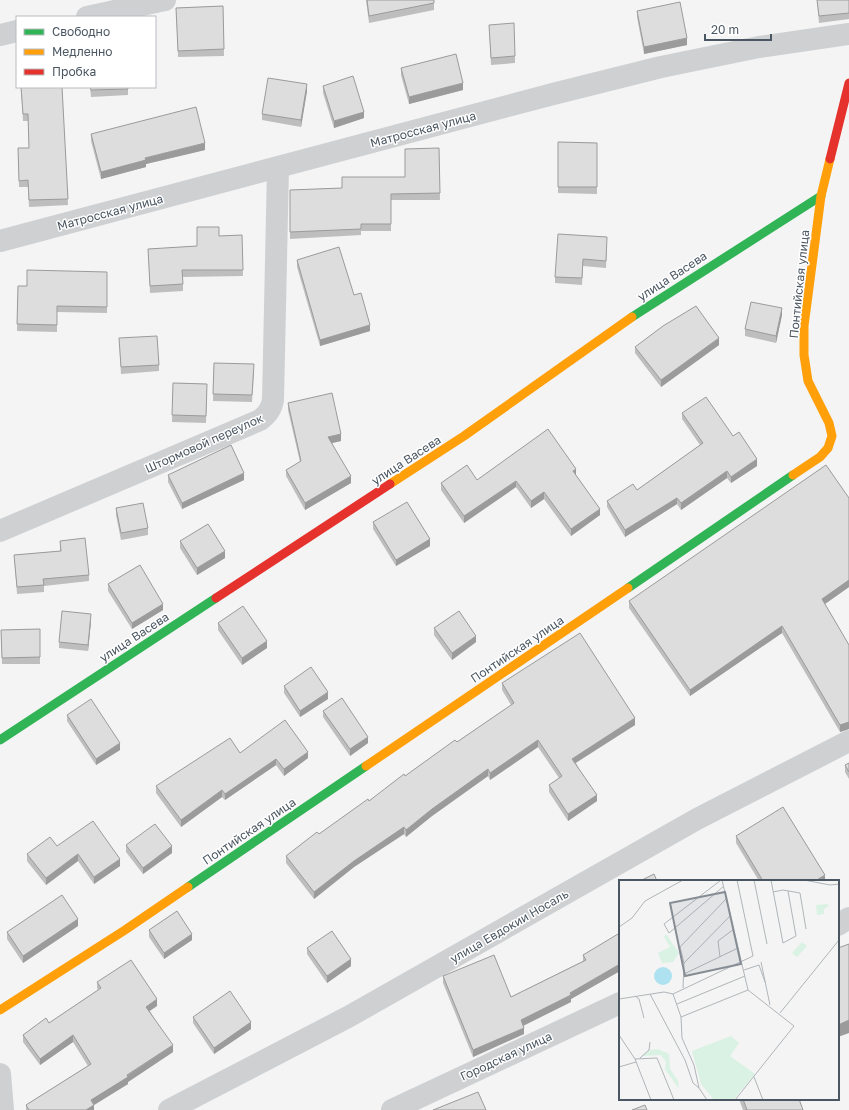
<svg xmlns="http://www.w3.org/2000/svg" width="849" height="1110" font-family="'Golos Text',sans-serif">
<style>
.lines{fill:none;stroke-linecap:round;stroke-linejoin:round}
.street{stroke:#ced0d2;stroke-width:22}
.fast{stroke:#30b455;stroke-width:9}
.slow{stroke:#ff9f0a;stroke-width:9}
.jam{stroke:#e5322d;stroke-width:9}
.wall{fill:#bebebf}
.shaded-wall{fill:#9b9b9b}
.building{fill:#ddddde;stroke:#9b9b9b}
.labels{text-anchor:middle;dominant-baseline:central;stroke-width:3;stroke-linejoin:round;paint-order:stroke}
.street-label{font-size:12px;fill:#4a5661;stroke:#fff}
.inset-road{fill:none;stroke:#b0b5b9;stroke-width:1}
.view{fill:#868d94;fill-opacity:0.15;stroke:#868d94;stroke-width:2}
.inset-edge{fill:none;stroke:#4a5661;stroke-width:2}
</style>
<rect width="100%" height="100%" fill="#f4f4f4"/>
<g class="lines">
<g class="street">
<path d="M87,17L165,0"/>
<path d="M0,35L17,31"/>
<path d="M0,241L553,94L661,67L759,47L849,34"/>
<path d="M0,531L260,420C268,414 271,409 273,400L278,168"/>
<path d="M838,925L849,918"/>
<path d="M0,1074L3,1110"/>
<path d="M169,1110L348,1017L697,819L849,741"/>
<path d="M392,1110L620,1003"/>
</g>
<g class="fast">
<path d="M632,317L821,196"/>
<path d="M628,588L793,475"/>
<path d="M0,740L216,598"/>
<path d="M188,887L366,766"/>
</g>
<g class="slow">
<path d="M793,475L820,457L828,448L832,436L829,423L808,381L804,355V326L821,196L830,159"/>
<path d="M390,484L464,436L632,317"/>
<path d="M366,766L628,588"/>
<path d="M0,1010L125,930L188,887"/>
</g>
<g class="jam">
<path d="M830,159L849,83"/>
<path d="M216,598L390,484"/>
</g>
</g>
<g class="wall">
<path d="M366,0H434V10L369,23Z"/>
<path d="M817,0H849V19L819,23Z"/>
<path d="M223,6L224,56L178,57L176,8Z"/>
<path d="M637,11L687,45L644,54L637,17Z"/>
<path d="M489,25L515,56V63L491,65Z"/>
<path d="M401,68L463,90L409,104L401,75Z"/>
<path d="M323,86L364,118L334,128L323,93Z"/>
<path d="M21,87H62L68,205L29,207L28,187H19L18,148H29L28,121H23Z"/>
<path d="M90,87H128V95L91,97Z"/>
<path d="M307,91L301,127L262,120V114Z"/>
<path d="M91,134L205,150L146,164V167L101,179L91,141Z"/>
<path d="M558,142L597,143V194L558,193Z"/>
<path d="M439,148L440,200H391V231H361V235L290,239V190L342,188L405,177Z"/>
<path d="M242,235L243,276L183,277V291L150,293L148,249L197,246L219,236Z"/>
<path d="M607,244L606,268L583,266L582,285L555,283V277Z"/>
<path d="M297,260L354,295L370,331L320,346L297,267Z"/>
<path d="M107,272V313L57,312V332L17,331L18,286H27Z"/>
<path d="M782,315L776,343L745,336V329Z"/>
<path d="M119,338L159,365V371L121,374Z"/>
<path d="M719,345L661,387L635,353V347Z"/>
<path d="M214,363L254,371L252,402L213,401Z"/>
<path d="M173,383L207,384L206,423L172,422Z"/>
<path d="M288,403L341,441L332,443L351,483L305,510L286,476V470L300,462L288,410Z"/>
<path d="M682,413L733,436L757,466L731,483L727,478L681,510L677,504L625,537L607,507V501L637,490L700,445L682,419Z"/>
<path d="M168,475L244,480L182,509L168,482Z"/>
<path d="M576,475L600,515L571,536L544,499L531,508L516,487L464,523L441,490V483L477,480Z"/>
<path d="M849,498V587L825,604L849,645V729L840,732L782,633L690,696L629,608V601Z"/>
<path d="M116,508L148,528V535L121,540L116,515Z"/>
<path d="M373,522L430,546L396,566L373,529Z"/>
<path d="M60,541L89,575V581L44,586V592L17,594L14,555L60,551Z"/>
<path d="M180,541L225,558L197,575L180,548Z"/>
<path d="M108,584L163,610L132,629L108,591Z"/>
<path d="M91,621L88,651L59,648V642Z"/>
<path d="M218,623L267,648L242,665L218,630Z"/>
<path d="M434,628L476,642L452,660L434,635Z"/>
<path d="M40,629V664H2L1,630Z"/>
<path d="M502,683L635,725L576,763L597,801L568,821L549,792V785L559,778L538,747L490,780L488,776L432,816L406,837L404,834L354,867L314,899L286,863V856L319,834L369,801L405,776L457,742L511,705L502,690Z"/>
<path d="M284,686L328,699L300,717L284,693Z"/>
<path d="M323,711L368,743L350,756L323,717Z"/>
<path d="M67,715L120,750L96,765L67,721Z"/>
<path d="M240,753L308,758L284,776L276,765L225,800L222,797L181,827L156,793V786Z"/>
<path d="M849,763V779L845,772V765Z"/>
<path d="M736,836L825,881H759L736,843Z"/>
<path d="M126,845L172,853L143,874L126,852Z"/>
<path d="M57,846L120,866L94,884L78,861L46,885L27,861V854Z"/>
<path d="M78,926L23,963L7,939V932Z"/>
<path d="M149,930L192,940L164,959L149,937Z"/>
<path d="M620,937V971L571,999V1002L523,1025L524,1034L473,1057L443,983V976L511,997L583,961V955Z"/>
<path d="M307,948L351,966L327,983L307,954Z"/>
<path d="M97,982L157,1006L150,1011L173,1052L128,1082V1084L94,1105V1110H26V1105L88,1066L73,1042L40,1065L23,1042V1035L49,1023L98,990L97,988Z"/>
<path d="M193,1017L251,1029L214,1054L193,1023Z"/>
<path d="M739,1099H799L803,1110H743Z"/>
</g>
<g class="shaded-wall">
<path d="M687,38V45L644,54V47Z"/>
<path d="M463,83V90L409,104V97Z"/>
<path d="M307,84V91L301,127V120Z"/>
<path d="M364,112V118L334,128V121Z"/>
<path d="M205,143V150L146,164V167L101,179V172L145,158Z"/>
<path d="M782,308V315L776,343V336Z"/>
<path d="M370,325V331L320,346V340Z"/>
<path d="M719,338V345L661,387V380Z"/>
<path d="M341,434V441L328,444V437Z"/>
<path d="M757,459V466L731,483V477Z"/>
<path d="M576,469V476L573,471Z"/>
<path d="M727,471V478L681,510V503Z"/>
<path d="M244,473V480L182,509V503Z"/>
<path d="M351,476V483L305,510V503Z"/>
<path d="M516,481V487L464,523V516Z"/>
<path d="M544,492V499L531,508V501Z"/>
<path d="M677,498V504L625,537V530Z"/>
<path d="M600,509V515L571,536V529Z"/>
<path d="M430,539V546L396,566V560Z"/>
<path d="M225,551V558L197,575V568Z"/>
<path d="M849,580V587L822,606V599Z"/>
<path d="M163,604V610L132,629V623Z"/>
<path d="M91,614V621L88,651V645Z"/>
<path d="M782,626V633L690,696V690Z"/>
<path d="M476,636V642L452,660V653Z"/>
<path d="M267,641V648L242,665V658Z"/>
<path d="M328,692V699L300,717V711Z"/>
<path d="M635,718V725L572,765V759Z"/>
<path d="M849,722V729L840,732V725Z"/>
<path d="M368,737V743L350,756V749Z"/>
<path d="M538,740V747L490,780V773Z"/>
<path d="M120,743V750L96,765V759Z"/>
<path d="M308,752V758L284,776V769Z"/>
<path d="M276,759V765L225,800V794Z"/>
<path d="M488,769V776L432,816L406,837V830L432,809Z"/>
<path d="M222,790V797L181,827V820Z"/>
<path d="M597,795V801L568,821V814Z"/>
<path d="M404,827V834L354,867L314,899V892L354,861Z"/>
<path d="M172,846V853L143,874V868Z"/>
<path d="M78,854V861L46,885V878Z"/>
<path d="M120,859V866L94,884V877Z"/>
<path d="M825,875V881H815Z"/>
<path d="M78,919V926L23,963V956Z"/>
<path d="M192,934V940L164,959V953Z"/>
<path d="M351,959V966L327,983V976Z"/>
<path d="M620,964V971L571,999V1002L521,1027V1020L570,993Z"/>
<path d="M157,999V1006L146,1013V1007Z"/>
<path d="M849,1020V1033L838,1037V1025Z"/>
<path d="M251,1022V1029L214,1054V1048Z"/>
<path d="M524,1028V1034L473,1057V1050Z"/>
<path d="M73,1035V1042L40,1065V1059Z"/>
<path d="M173,1045V1052L128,1082V1084L94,1105V1110H86L91,1100Z"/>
</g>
<g class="building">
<path d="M367,0H434V3L369,16Z"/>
<path d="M817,0H849V13L819,16Z"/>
<path d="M680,2L687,38L644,47L637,11Z"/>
<path d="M223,6L224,49L178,51L176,8Z"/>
<path d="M514,23L515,56L491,58L489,25Z"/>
<path d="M456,54L463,83L409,97L401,68Z"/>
<path d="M353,76L364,112L334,121L323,86Z"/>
<path d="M268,78L307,84L301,120L262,114Z"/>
<path d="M21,87H62L68,199L29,200L28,180L19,181L18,148H29L28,114H23Z"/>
<path d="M90,87H128V89L91,90Z"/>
<path d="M196,107L205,143L145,158L146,160L101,172L91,134Z"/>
<path d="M558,142L597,143V187H558Z"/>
<path d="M439,148L440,193L391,194V224H361V229L290,232V190L342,188V177H405V149Z"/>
<path d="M197,227H219V236L242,235L243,270H182L183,284L150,286L148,249L197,246Z"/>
<path d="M558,234L607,237L606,261L583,259L582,278L555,277Z"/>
<path d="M339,247L354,295L361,293L370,325L320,340L297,260Z"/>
<path d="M27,270L107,272V307L57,306V325L17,324L18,286H27Z"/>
<path d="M751,302L782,308L776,336L745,329Z"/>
<path d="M696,306L719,338L661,380L635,347L663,326Z"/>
<path d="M157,336L159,365L121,367L119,338Z"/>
<path d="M214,363L254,364L252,395L213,394Z"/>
<path d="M173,383L207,384L206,416L172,415Z"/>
<path d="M332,393L341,434L328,437L351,476L305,503L286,470L301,461L288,403Z"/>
<path d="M706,397L733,436L739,432L757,459L731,477L727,471L681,503L677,498L625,530L607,501L633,484L637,490L703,443L682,413Z"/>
<path d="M548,429L576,469L573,471L600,509L571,529L544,492L531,501L516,481L464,516L441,483L467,465L477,480Z"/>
<path d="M231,445L244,473L182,503L168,475Z"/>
<path d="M826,465L849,498V580L822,599L849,645V722L840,725L782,626L690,690L629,601Z"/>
<path d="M407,502L430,539L396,560L373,522Z"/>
<path d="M143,503L148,528L121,533L116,508Z"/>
<path d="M208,524L225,551L197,568L180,541Z"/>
<path d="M85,538L89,575L43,579L44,585L17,587L14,555L61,551L60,541Z"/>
<path d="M140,565L163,604L132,623L108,584Z"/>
<path d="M243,606L267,641L242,658L218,623Z"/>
<path d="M62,611L91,614L88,645L59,642Z"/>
<path d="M459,611L476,636L452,653L434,628Z"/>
<path d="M40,629V657L2,658L1,630Z"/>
<path d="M580,633L635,718L572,759L597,795L568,814L549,785L562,776L538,740L490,773L488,769L432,809L406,830L404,827L354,861L314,892L286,856L317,832L319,834L368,799L369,801L404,774L405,776L455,740L457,742L514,703L502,683Z"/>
<path d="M311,667L328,692L300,711L284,686Z"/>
<path d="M342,698L368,737L350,749L323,711Z"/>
<path d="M91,699L120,743L96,759L67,715Z"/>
<path d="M285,720L308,752L284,769L276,759L225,794L222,790L181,820L156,786L230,738L240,753Z"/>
<path d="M849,763V772L845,765Z"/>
<path d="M783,807L825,875L815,881H763L736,836Z"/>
<path d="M93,821L120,859L94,877L78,854L46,878L27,854L50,837L57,846Z"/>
<path d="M155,824L172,846L143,868L126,845Z"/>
<path d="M654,874L657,881H640Z"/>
<path d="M62,895L78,919L23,956L7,932Z"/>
<path d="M177,911L192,934L164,953L149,930Z"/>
<path d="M332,931L351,959L327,976L307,948Z"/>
<path d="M618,934L620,937V964L570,993L571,995L521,1020L524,1028L473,1050L443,976L494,955L511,997L586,960L583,955Z"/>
<path d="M849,944V1020L838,1025V948Z"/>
<path d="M131,960L157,999L146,1007L173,1045L127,1075L128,1077L91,1100L94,1105L86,1110H29L26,1105L91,1064L73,1035L40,1059L23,1035L46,1018L49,1023L101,988L97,982Z"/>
<path d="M230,991L251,1022L214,1048L193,1017Z"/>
<path d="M478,1092L486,1110H433Z"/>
<path d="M743,1099H799L803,1110H747Z"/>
<path d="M645,1105L647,1110H632Z"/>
</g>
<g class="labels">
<g class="street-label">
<text transform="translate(423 129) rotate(-15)">Матросская улица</text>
<text transform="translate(110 212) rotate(-15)">Матросская улица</text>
<text transform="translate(672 276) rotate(-33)">улица Васева</text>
<text transform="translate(799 284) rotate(-84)">Понтийская улица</text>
<text transform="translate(204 443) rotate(-24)">Штормовой переулок</text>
<text transform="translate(406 460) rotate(-33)">улица Васева</text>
<text transform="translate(134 637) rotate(-33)">улица Васева</text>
<text transform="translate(517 649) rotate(-34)">Понтийская улица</text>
<text transform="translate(249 831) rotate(-34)">Понтийская улица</text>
<text transform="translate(509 926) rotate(-30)">улица Евдокии Носаль</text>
<text transform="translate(506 1056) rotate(-25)">Городская улица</text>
</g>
</g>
<g transform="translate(619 880)">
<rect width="220" height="220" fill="#f4f4f4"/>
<path d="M197,25L208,24L210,26L205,29V34L198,35ZM47,54L60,73L54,82L43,83L39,73L51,67L45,57ZM183,62L188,66L178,77L173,73ZM112,156L120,163L111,176L136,194L114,220H95L82,204L73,171ZM39,169L50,174L51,189L59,201L60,209L46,189L47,182L42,175L23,176L31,170Z" fill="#d9f2e3"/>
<path d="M35 96a9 9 0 1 1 18 0a9 9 0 1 1-18 0Z" fill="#aee2f0"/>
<path class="inset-road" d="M102,0L45,44L50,53L105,6M103,0L129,110L175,146L116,220M135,0L148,64M152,0L164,63L177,56L169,11M185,0L211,5L220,4M154,12L164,10L181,13L187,49M0,47L13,38L26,21L64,0M101,77L99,61L115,49M142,82L151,125M65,83L112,35M125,90L140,85L146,102M65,94L119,68M64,108L65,83L61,67L108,18M31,114L66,180L74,203L80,208M54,114L134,76L118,0M54,114L62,137L63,158L75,185L80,208L88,220M16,116L20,119L25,138M0,119L45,112L54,114M58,124L126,96M161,133L220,60M62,137L129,110M0,155L16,179L32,220M21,178L30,170L31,162M16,179L38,178L55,220M0,187L17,182M135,197L144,220"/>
<path class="view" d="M106,12L122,84L66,96L51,23Z"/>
<rect width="220" height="220" class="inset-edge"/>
</g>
<rect x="16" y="16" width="140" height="72" fill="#ffffff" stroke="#b7bbc0"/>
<rect x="24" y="29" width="20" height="6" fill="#30b455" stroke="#b7bbc0"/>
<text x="52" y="36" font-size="12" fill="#4a5661">Свободно</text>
<rect x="24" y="49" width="20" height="6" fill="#ff9f0a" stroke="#b7bbc0"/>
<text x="52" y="56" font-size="12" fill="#4a5661">Медленно</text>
<rect x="24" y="69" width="20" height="6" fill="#e5322d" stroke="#b7bbc0"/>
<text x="52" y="76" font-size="12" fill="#4a5661">Пробка</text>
<path d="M705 34v6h66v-6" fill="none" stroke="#4a5661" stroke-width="2"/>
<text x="711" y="34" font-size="12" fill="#4a5661" stroke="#ffffff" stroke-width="3" paint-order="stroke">20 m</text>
</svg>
